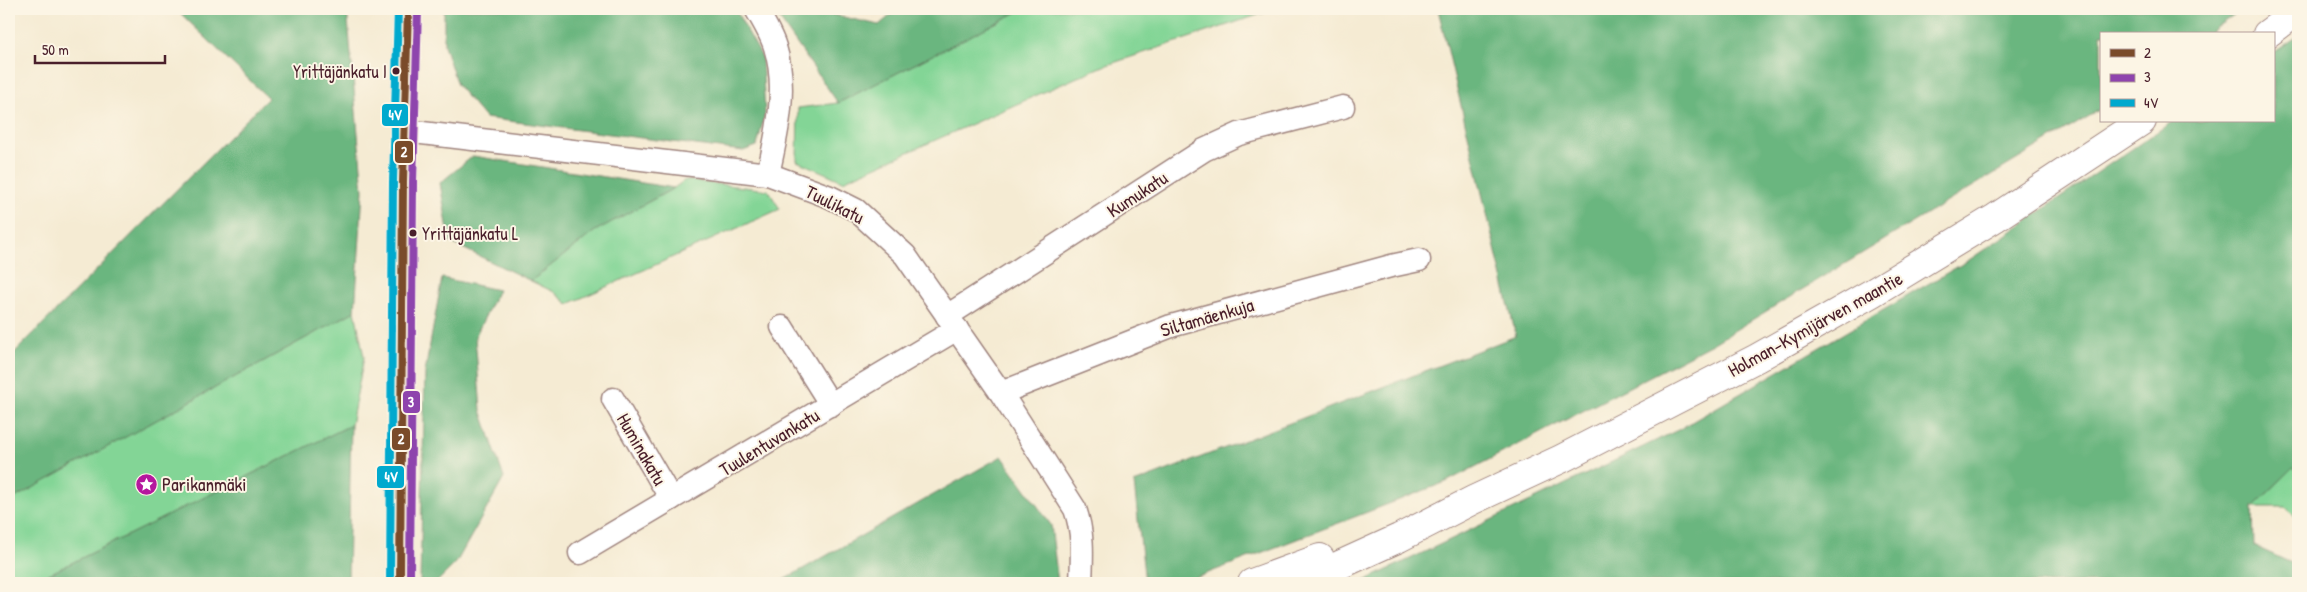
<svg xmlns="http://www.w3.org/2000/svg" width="2307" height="592" font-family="'Patrick Hand',sans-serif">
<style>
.green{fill:#83d596;stroke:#667a60}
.forest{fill:#6ab67f;stroke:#5a6a55}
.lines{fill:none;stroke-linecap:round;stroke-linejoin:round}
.minor-casing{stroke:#a0857f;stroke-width:25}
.major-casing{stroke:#a0857f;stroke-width:30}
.highway-casing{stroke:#a0857f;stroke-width:30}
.minor{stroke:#fff;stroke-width:22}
.major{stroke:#fff;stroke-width:28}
.highway{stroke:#fff;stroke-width:28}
.bus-1-casing{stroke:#fcf5e5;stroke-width:11}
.bus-2-casing{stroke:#fcf5e5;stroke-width:11}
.bus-3-casing{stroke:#fcf5e5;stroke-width:11}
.bus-1{stroke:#7a4b2a;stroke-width:8}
.bus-2{stroke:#8e44ad;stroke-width:8}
.bus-3{stroke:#00a9ce;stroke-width:8}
.bus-dot{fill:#4a1f2b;stroke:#fcf5e5;stroke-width:2}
.labels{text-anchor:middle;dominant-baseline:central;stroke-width:4;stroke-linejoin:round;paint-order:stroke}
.bus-label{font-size:18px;fill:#4a1f2b;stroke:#fcf5e5;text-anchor:end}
.street-label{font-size:19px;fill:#4a1f2b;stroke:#fcf5e5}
.poi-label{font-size:19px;fill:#4a1f2b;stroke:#fcf5e5;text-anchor:start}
.line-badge{stroke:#fcf5e5;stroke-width:2}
.badge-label{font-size:14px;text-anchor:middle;font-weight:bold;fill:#fff}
</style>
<rect width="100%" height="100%" fill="#fcf5e5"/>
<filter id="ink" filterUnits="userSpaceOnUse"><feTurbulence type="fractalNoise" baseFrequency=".02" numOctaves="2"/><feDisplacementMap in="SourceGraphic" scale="10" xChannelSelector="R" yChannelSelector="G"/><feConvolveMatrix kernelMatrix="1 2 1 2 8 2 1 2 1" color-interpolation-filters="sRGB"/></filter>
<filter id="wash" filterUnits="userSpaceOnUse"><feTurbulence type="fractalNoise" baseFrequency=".0096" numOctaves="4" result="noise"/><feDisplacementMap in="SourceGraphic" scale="20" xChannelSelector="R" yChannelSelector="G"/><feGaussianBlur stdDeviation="1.12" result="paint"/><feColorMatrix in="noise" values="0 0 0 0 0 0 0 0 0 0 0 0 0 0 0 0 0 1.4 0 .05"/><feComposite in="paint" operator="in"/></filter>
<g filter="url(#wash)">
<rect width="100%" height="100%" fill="#f5ebd3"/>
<g class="green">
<path d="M1023,9H1276L1098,68L843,181L797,161L798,108L838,103Z"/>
<path d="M685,180L768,190L780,209L568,304L554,292L531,281L595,231L674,188Z"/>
<path d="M355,311L364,357L351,425L31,583H9V501Z"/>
<path d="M2293,468L2298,473V522L2287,507H2253Z"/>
</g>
<g class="forest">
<path d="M176,9H347L363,191L355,311L9,501V358L268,98Z"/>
<path d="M444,9H735L762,57L765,114L757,146L743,151L485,118L457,85L444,45Z"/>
<path d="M898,9H1023L838,103L778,17L812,10L879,25Z"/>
<path d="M1438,9H2242L2207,34H2101V109L1712,344L1446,482L1182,583H1145L1134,483L1516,336Z"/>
<path d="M2298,36V473L2293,468L2253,507L2254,546L2298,566V574L2284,583H1360L1678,430L1969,260L2173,121H2273V53Z"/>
<path d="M473,156L674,188L595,231L531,281L450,242L440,183Z"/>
<path d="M442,278L498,290L475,337L481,410L504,478L456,563L436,583H420L425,372Z"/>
<path d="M351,425L348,583H31Z"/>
<path d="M1002,456L1051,525L1058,583H778Z"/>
</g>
</g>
<g filter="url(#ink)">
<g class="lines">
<defs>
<g id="minor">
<path d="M756,9C763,21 771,34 775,47C788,88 777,134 768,174"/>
<path d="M405,131L768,174L830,197L856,210L905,255L1001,393L1075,509C1084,534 1082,557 1081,583"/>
<path d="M947,316L1204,150L1239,134L1343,107"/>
<path d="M782,327L831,405"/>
<path d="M1001,393L1171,326L1391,266L1419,260"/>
<path d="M613,399L671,499"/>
<path d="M580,553L957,329"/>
</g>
<path id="major" d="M400,583L403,182L408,9"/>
<g id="highway">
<path d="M2267,34L2298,11"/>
<path d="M1252,583L1320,558"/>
<path d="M1300,583L1399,538L1473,500L1561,459L1757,358L1872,293L1995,218L2142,121"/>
</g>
</defs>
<use href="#minor" class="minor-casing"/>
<use href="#major" class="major-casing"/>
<use href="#highway" class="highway-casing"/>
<use href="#minor" class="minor"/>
<use href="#major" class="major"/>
<use href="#highway" class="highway"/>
<defs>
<path id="bus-1" d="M400,583L403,182L408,9"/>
<path id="bus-2" d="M410,583L413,182L418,9"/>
<path id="bus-3" d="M390,583L393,182L398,9"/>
</defs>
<use href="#bus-1" class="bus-1-casing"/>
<use href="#bus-2" class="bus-2-casing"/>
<use href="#bus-3" class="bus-3-casing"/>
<use href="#bus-1" class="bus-1"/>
<use href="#bus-2" class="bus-2"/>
<use href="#bus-3" class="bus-3"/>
</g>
</g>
<defs>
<symbol id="sight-disc" viewBox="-11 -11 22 22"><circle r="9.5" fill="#b5179e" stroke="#fcf5e5"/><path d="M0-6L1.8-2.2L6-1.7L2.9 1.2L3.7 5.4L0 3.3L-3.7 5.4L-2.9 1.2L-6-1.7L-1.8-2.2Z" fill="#fff"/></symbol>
</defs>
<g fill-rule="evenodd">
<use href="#sight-disc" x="134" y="472" width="25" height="25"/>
</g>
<g class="bus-dot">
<circle cx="396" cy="71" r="4.5"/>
<circle cx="413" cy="233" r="4.5"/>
</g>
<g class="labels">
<g class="bus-label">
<text x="387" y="71">Yrittäjänkatu I</text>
<text x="422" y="233" text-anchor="start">Yrittäjänkatu L</text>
</g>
<g class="street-label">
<text transform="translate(1137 194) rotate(-33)">Kumukatu</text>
<text transform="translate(835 204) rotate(27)">Tuulikatu</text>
<text transform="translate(1207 317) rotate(-16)">Siltamäenkuja</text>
<text transform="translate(1815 324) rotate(-29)">Holman–Kymijärven maantie</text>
<text transform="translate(769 442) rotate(-31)">Tuulentuvankatu</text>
<text transform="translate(642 449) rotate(60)">Huminakatu</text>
</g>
<g class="poi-label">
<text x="162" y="484">Parikanmäki</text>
</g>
</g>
<g class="line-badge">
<rect x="381" y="103" width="28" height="24" rx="5" fill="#00a9ce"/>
<rect x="394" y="140" width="20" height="24" rx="5" fill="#7a4b2a"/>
<rect x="402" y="390" width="19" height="24" rx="5" fill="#8e44ad"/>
<rect x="391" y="427" width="20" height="24" rx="5" fill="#7a4b2a"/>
<rect x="376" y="465" width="29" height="24" rx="5" fill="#00a9ce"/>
</g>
<g class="badge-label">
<text x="395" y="120">4V</text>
<text x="404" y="157">2</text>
<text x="411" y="407">3</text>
<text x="401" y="444">2</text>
<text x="391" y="482">4V</text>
</g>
<rect width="2307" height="592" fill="none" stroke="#fcf5e5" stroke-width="30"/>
<rect x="2100" y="32" width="175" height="90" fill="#fcf5e5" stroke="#b59f9b"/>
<rect x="2110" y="49" width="25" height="8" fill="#7a4b2a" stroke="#b59f9b"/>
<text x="2144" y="58" font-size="15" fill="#4a1f2b">2</text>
<rect x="2110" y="74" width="25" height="8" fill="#8e44ad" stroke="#b59f9b"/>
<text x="2144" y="82" font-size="15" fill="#4a1f2b">3</text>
<rect x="2110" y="99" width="25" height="8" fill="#00a9ce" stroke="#b59f9b"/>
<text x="2144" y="108" font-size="15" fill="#4a1f2b">4V</text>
<path d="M35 55v8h130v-8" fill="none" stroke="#4a1f2b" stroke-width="2.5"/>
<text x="42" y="55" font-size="15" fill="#4a1f2b" stroke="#fcf5e5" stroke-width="4" paint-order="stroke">50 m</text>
</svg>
